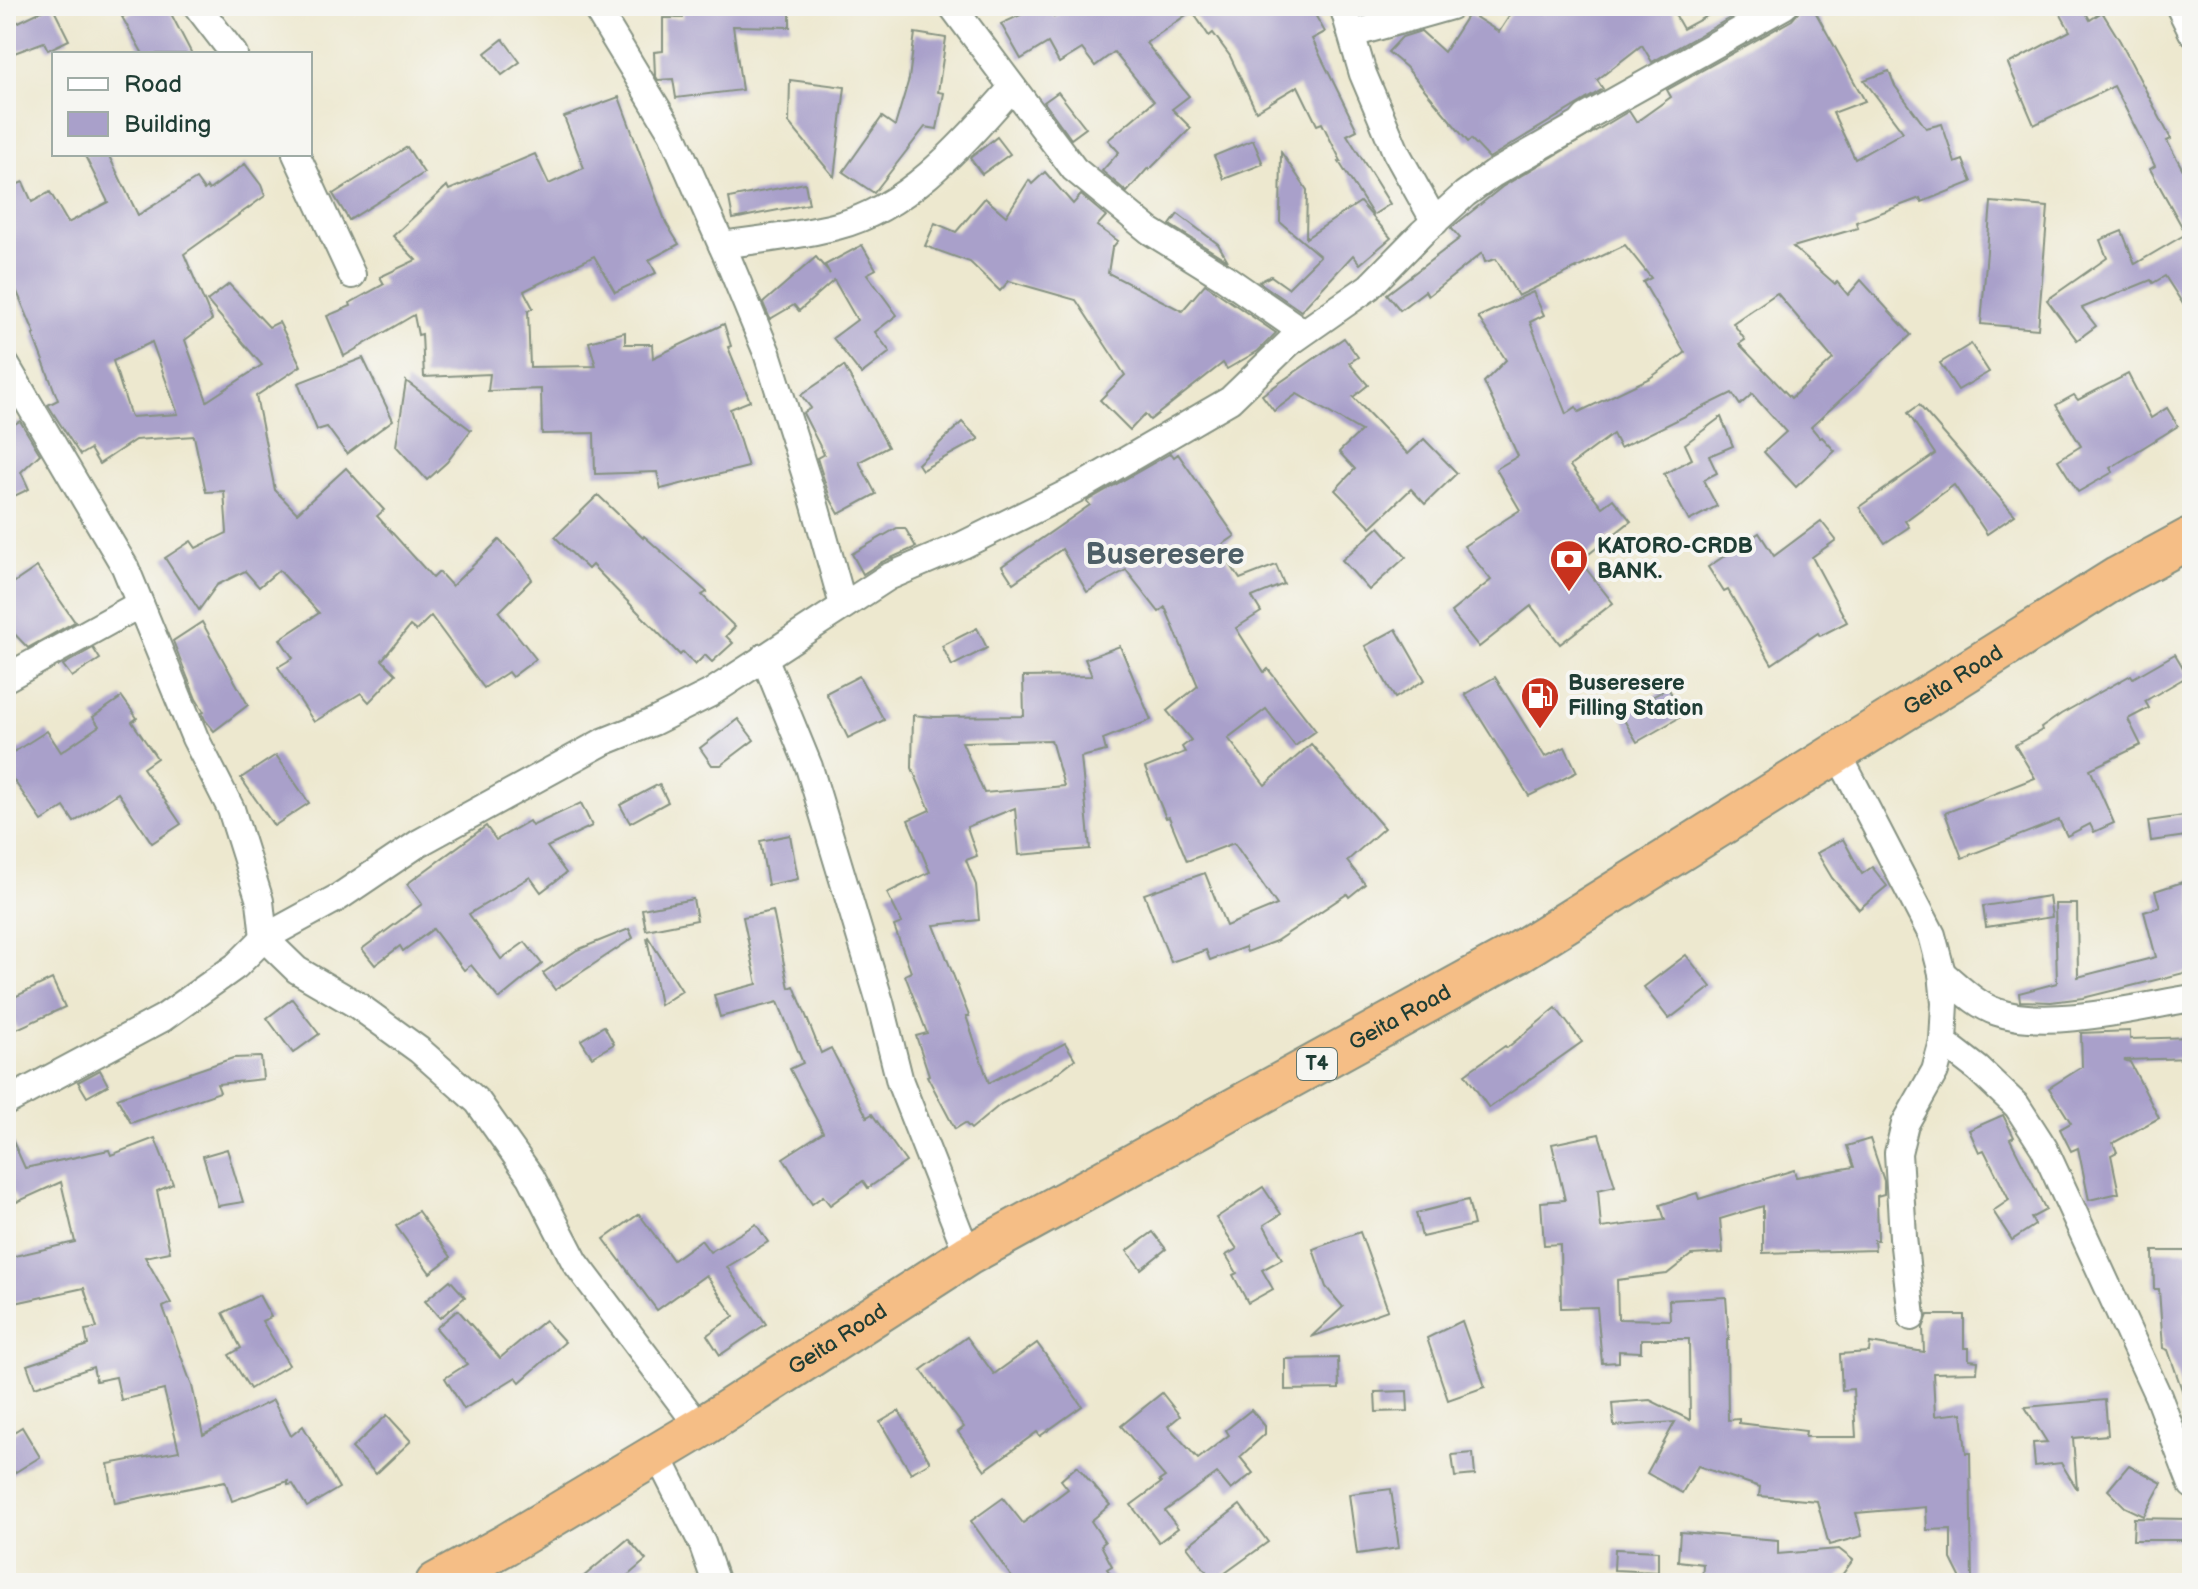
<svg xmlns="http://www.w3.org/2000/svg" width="2198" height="1589" font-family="'Balsamiq Sans',sans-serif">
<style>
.building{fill:#a9a0ca;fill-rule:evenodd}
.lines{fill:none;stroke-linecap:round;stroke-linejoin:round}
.minor-casing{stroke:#869282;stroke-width:30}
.highway-casing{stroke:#869282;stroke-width:44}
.minor{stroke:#fff;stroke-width:26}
.highway{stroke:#f5be86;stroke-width:40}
.labels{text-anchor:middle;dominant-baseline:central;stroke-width:8;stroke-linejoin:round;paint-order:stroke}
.shield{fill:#f6f6f2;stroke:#60746d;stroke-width:2}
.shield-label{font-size:20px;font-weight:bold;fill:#1f3d34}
.poi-label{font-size:22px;font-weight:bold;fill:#1f3d34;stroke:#f6f6f2;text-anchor:start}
.street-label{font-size:22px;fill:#1f3d34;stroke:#f6f6f2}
.district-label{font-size:30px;font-weight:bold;fill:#4f6068;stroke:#f6f6f2}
</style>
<rect width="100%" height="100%" fill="#f6f6f2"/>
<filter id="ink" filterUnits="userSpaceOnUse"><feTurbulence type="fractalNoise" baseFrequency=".0125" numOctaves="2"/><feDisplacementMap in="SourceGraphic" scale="16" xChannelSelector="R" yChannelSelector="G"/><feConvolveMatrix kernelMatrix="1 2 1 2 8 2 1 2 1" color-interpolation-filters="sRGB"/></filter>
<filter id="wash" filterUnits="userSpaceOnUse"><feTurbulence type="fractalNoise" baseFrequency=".006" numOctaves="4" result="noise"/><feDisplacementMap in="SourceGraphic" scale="32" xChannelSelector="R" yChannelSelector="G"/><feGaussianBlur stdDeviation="1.8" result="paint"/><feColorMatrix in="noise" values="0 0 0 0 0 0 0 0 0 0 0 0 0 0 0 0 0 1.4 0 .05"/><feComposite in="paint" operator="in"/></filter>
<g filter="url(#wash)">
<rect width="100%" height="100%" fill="#ede8cf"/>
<g id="blocks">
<g class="building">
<path d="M52,6L69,40L48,50L44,42L6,56V28Z"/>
<path d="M143,6H167L192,54H143L122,17Z"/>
<path d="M683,6H790V27L733,26L742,90L676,98L673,79L658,80L655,75L654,52L663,51V18H683Z"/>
<path d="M1040,6H1049L1054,17L1073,6H1310L1325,32L1312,39L1357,130L1347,135L1390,204L1373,215L1339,162L1341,161L1322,123L1317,125L1298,86L1256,111L1230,56L1213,33L1209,36L1192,11L1146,43L1189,96L1172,109L1191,128L1149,170L1148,168L1127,192L1102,171L1119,152L1108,140L1154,101L1114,52L1095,66L1082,49L1059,63L1048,43L1021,59L1001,24Z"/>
<path d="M1516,6H1531L1544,14L1554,6H1670L1683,29L1725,6H1751L1652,62L1642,45L1597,80L1603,89L1489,158L1471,139L1468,142L1406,67L1388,52L1402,37L1421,31L1444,52L1469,13L1499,32Z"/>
<path d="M1800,6H1812L1865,101L1833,113L1855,159L1903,132L1864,80L1889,71L1895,86L1926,128L1942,124L1955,163L1963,160L1972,182L1922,202L1920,198L1856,222L1858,228L1793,247L1835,284L1837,282L1848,295L1861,280L1911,335L1811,427L1820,438L1822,437L1835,451L1796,487L1764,452L1786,432L1752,394L1740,405L1732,393L1620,448L1613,434L1570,466L1602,507L1613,499L1631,521L1580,561L1613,603L1560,644L1531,606L1479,647L1451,612L1491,580L1464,546L1520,510L1496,469L1518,456L1484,382L1506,360L1478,317L1533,292L1544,315L1530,322L1566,414L1576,407L1579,412L1650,378L1685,353L1643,282L1651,278L1625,245L1518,296L1496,259L1485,262L1482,253L1428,296L1425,291L1400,310L1387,294L1460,238L1451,228L1502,187L1629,111L1636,122L1671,97L1667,90L1792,20L1798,13ZM1777,293L1833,359L1791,398L1739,344L1745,340L1733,323Z"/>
<path d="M2056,6H2082L2090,20L2102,12L2120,41L2171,139L2167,141L2192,186V318L2165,276L2153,283L2151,280L2082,308L2096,326L2077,340L2047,300L2107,258L2100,240L2122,231L2135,264L2186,234L2150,169L2155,166L2114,86L2034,125L2008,64L2070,31Z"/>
<path d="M915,33L946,38L938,92L944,93L937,129L925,127L874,193L843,172L882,117L895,126L909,79Z"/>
<path d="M503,39L520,62L502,75L485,53Z"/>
<path d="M790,80L845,87L834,177L789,123Z"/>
<path d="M1058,92L1086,128L1071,139L1044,102Z"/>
<path d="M619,97L666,223L679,244L649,260L656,273L615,292L594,256L524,291L533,308L528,311L530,367L596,366L589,342L625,332V344H652L653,358L724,324L731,346L728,347L750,401L730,409L748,467L661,489L657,472L595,474L594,433L542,434L541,389L488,391L490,374L424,377L422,334L418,335L414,315L344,356L327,316L351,306L350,303L384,284L380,277L416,260L393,236L447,186L449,190L535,154L549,184L584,168L564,117Z"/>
<path d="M997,137L1010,154L982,174L970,158Z"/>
<path d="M1253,140L1263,164L1224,179L1214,156Z"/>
<path d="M407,147L424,173L349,220L333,194Z"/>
<path d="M1281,152L1307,190L1306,238L1360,202L1391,238L1360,264L1353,255L1301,311L1259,282L1271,276L1288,288L1320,256L1280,222Z"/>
<path d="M84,154H108L138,215L196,179L204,190L207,187L209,190L245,164L261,185L265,196L184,254L212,320L185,340L207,401L262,365L207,301L229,284L269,327L279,322L301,366L256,396L275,490L297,513L346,468L384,510L377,516L433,578L439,572L452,586L499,540L521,562L532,579L499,612L536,659L512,677L508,672L484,688L431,616L416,631L410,626L382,660L396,674L369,702L361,693L314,722L278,667L293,658L280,639L319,613L279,570L259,587L245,571L217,585L199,610L165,558L191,541L196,548L227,533L224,491L206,492L194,436L135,440L99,464L90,449L80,455L48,405L58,400L33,335L35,334L6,266V189L23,182L32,202L50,192L68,223L108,202ZM152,342L178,414L131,417L113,361Z"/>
<path d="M1045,172L1073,204L1081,195L1106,216L1097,226L1118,241L1112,248L1108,273L1182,311L1205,284L1276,333L1258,351L1227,369L1223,363L1150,420L1145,414L1130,430L1100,400L1125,375L1076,300L1009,281L1000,291L970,262L925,246L935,223L956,232L985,198L1006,216L1029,180L1032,184Z"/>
<path d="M805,183L809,204L733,219L729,198Z"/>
<path d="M1991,202L2048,207L2038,329L1981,324Z"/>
<path d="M1178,214L1218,244L1228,261L1170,225Z"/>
<path d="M862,245L876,269L867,274L897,315L875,332L890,352L861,374L833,338L857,320L834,280L799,311L794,305L770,319L763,303L816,257L830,274L825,265Z"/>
<path d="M1344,338L1358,357L1349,363L1368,385L1353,397L1408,454L1424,439L1457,473L1425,504L1411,489L1371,527L1335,490L1355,469L1339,452L1361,431L1297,394L1274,411L1262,395Z"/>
<path d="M1971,344L1989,372L1958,390L1940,363Z"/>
<path d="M363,358L393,420L347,454L327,427L317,430L298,383Z"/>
<path d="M844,366L888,447L859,462L876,494L839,514L830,498L817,458L824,454L803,413L811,408L801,395Z"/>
<path d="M2128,374L2151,418L2167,408L2178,426L2110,468L2113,472L2078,492L2058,460L2081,446L2056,405L2074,395L2078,400Z"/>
<path d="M406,381L471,430L447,462L427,480L396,446Z"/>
<path d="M1919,405L2015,515L1987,534L1954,485L1905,521L1909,527L1885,543L1859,507L1935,454L1908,413Z"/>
<path d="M1721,417L1733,446L1709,456L1717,473L1703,480L1717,506L1689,521L1664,474L1692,459L1685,444Z"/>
<path d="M20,421L40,454L21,472L29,489L6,500V429Z"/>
<path d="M962,422L979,439L922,470L918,464Z"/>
<path d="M1171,453L1174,457L1178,454L1235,536L1219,547L1240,579L1276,565L1284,584L1252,597L1261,612L1236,628L1264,672L1268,669L1316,731L1295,746L1266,709L1228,738L1265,785L1311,744L1384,828L1347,861L1365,884L1349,897L1347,894L1276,941L1247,952L1245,947L1210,960L1206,950L1171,962L1144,894L1205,873L1226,926L1277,905L1234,843L1187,861L1169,817L1166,818L1145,768L1185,752L1182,747L1191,740L1167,711L1198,686L1165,607L1159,612L1126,570L1087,592L1062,549L1013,583L1002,566L1090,505L1087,501Z"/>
<path d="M598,495L643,538L644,536L707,592L702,595L735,627L726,636L733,643L712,662L705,655L695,665L683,652L680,655L592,565L588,569L555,537Z"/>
<path d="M1821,521L1836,540L1812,557L1847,622L1820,636L1818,633L1772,664L1728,590L1724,592L1708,567L1759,533L1774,556Z"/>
<path d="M1379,527L1406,557L1369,590L1342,560Z"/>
<path d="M897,528H905L916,547L882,562L863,574L852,554Z"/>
<path d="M37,567L75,622L28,648L6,625V588Z"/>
<path d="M202,622L248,705L214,731L205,720L202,713L204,712L196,699L173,641Z"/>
<path d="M977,628L987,648L952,666L942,646Z"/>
<path d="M1396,629L1425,680L1395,698L1365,646Z"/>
<path d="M1120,646L1151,720L1103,739L1106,751L1081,757L1090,849L1019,855L1015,808L967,827L977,856L966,860L976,885L979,920L934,925L969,1016H966L989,1083L1065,1043L1075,1059L1049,1079L1001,1104L971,1129L965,1123L955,1129L927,1076L929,1075L916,1036L927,1033L905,975L911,972L894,926L902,923L887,893L930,872L908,820L930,810L912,768L913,715L934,717L1024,716L1023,677L1092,676L1085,659ZM1051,740L1064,786L984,793L962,742Z"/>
<path d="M93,648L100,659L72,677L63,665Z"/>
<path d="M2175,654L2188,676L2145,701L2149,708L2128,719L2141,745L2090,769L2114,823L2094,832L2090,824L2067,836L2059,820L1962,858L1945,813L2035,778L2015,745L2042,730L2041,728L2061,714L2131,675L2133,678Z"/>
<path d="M859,676L884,720L848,738L826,693Z"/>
<path d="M1495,677L1545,757L1565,747L1577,772L1529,796L1465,694Z"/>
<path d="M1668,688L1684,715L1637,742L1621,715Z"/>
<path d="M122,697L137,718L132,722L157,758L143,768L181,824L152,843L118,793L74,822L64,807L42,821L6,769V757L47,731L61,752L99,726L93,717Z"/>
<path d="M738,719L754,740L721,765H712L700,748Z"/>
<path d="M276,755L309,803L274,826L241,778Z"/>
<path d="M659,784L668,802L630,823L620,805Z"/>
<path d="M581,803L592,826L547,847L566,873L541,892L530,877L469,914L501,959L525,942L542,964L499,999L471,965L464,970L433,929L403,951L400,946L375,965L362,949L422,904L407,884L486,826L496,840L529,821L532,826Z"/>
<path d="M2184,816L2186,836L2151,841L2148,821Z"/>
<path d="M790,835L798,879L768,885L760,841Z"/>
<path d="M1843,839L1862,874L1872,867L1887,886L1859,909L1832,878L1817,853Z"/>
<path d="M2192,879V971L2083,998L2051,1002L2020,1001L2019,993L2057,983L2055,904H2077L2078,977L2156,957L2144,912L2160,907L2155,891Z"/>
<path d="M2049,896L2052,917L1986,927L1983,906Z"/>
<path d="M693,899L697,920L646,930L642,909Z"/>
<path d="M773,911L789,988L794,986L821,1053L831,1048L867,1117L872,1114L906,1162L868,1188L863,1181L830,1205L823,1196L812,1204L783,1158L823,1132L790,1069L803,1063L778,1002L720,1017L714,995L757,984L743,917Z"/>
<path d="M629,929L633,938L555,990L543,973L577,950Z"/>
<path d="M648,937L682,991L660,1005L647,938Z"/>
<path d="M1686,955L1711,987L1669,1019L1644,987Z"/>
<path d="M52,979L65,1007L17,1029L6,1001Z"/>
<path d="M292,999L319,1034L293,1053L267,1018Z"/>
<path d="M1556,1008L1582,1042L1489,1108L1465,1074L1505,1046L1507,1048Z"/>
<path d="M604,1026L614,1044L592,1057L581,1040Z"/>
<path d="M2130,1031V1039L2192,1037V1058L2124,1060L2130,1062L2159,1118L2113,1143L2117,1152L2111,1155L2119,1193L2089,1200L2078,1148L2071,1151L2060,1129L2071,1123L2049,1088L2082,1067L2081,1033Z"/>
<path d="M261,1057L263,1079L217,1084L220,1092L131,1123L117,1098L233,1058Z"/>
<path d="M100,1070L108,1085L87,1097L78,1082Z"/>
<path d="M2003,1115L2014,1137L2010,1139L2046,1210L2031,1218L2035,1225L2012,1240L1993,1211L2009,1200L1984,1150L1979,1152L1969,1130Z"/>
<path d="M6,1126L25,1168L109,1150L111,1155L155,1138L173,1184L157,1191L170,1252L145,1257L171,1303L163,1307L192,1386L203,1435L273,1400L291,1436L303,1426L339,1488L307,1507L293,1484L288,1485V1481L232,1501L225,1481L115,1503L108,1464L179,1451L164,1390L121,1400L116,1377L96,1381L93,1367L35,1387L27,1365L88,1345L85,1330L97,1328L84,1288L6,1305V1258L75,1242L61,1182L17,1202L6,1178Z"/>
<path d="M1599,1134L1615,1186L1598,1190L1601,1228L1665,1220L1660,1205L1697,1193L1699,1199L1794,1170L1796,1177L1854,1167L1847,1146L1870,1139L1884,1181V1194L1877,1196L1878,1240H1874L1875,1250L1763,1253V1206L1720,1219L1723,1253L1691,1255L1667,1274L1617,1280L1618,1319L1670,1320L1669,1300L1726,1297L1729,1340H1727L1728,1420L1739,1419V1423L1806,1431L1805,1437H1856L1853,1389L1842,1390L1840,1354L1869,1352L1870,1343L1924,1352L1923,1328L1928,1315H1964V1348H1969V1360L1978,1361L1977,1372L1933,1373L1935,1416L1962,1413L1966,1453H1970L1972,1583H1963L1951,1559V1529L1927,1530L1926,1507L1856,1513L1862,1536L1829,1545L1817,1501L1759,1496L1760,1487L1698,1466L1682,1493L1647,1473L1675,1422L1614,1426L1612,1403L1650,1400L1690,1420L1689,1339H1641V1352L1619,1351V1362L1602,1363L1597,1307L1561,1308L1560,1244L1544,1245L1541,1202L1565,1200L1552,1144Z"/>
<path d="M227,1149L243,1202L218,1206L203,1156Z"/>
<path d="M1263,1187L1281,1214L1264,1225L1282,1259L1262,1270L1273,1289L1248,1303L1233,1275L1237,1273L1226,1255L1237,1249L1216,1218Z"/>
<path d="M1468,1200L1474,1225L1422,1237L1416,1213Z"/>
<path d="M418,1211L451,1257L430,1273L396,1226Z"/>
<path d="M639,1214L673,1260L701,1240L710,1252L756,1224L768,1242L727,1267L766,1324L720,1355L707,1335L734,1316L706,1275L657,1310L604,1239Z"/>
<path d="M1153,1232L1166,1249L1141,1269L1127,1251Z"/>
<path d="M1360,1232L1388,1310L1311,1337L1343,1307L1326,1287L1313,1249Z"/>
<path d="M2153,1251H2192V1289H2186L2190,1343L2192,1344V1410H2189L2168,1350L2163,1348L2159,1289H2154Z"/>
<path d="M450,1280L465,1297L440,1318L425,1301Z"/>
<path d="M259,1295L271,1317L262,1321L289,1365L250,1389L229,1355L241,1348L223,1313Z"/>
<path d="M458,1310L500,1358L545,1320L565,1342L520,1382L516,1377L464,1409L445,1378L467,1364L436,1328Z"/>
<path d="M1462,1321L1485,1387L1448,1400L1427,1338Z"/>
<path d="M967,1337L994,1374L1037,1343L1082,1406L1040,1436L1037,1432L985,1470L958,1432L964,1427L921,1370Z"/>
<path d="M1338,1358L1339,1389L1285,1390V1359Z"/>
<path d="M1407,1391L1408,1411L1376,1412L1375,1392Z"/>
<path d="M1162,1393L1180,1416L1168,1426L1198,1459L1229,1435L1226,1430L1251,1410L1265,1426V1434L1240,1457L1253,1473L1231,1490L1217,1473L1165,1511L1178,1528L1159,1542L1131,1505L1161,1483L1159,1481L1165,1477L1121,1426Z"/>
<path d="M2105,1400L2108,1435L2073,1438L2077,1489L2061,1463L2035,1466L2033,1443L2047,1442L2025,1407Z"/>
<path d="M899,1411L930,1462L911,1473L880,1422Z"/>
<path d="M387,1415L411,1441L376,1474L352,1448Z"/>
<path d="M22,1427L40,1457L6,1478V1437Z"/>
<path d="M1473,1453L1475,1475L1455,1477L1452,1455Z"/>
<path d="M2129,1465L2162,1483L2144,1516L2125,1507L2108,1490Z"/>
<path d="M1077,1466L1110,1505L1091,1521L1105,1542L1101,1545L1112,1566L1107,1569L1117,1583H1016L971,1521L1003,1498L1023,1523L1068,1489L1061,1480Z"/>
<path d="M1391,1489L1399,1548L1357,1554L1349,1494Z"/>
<path d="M1240,1505L1268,1542L1221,1576L1219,1574L1212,1579L1187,1546Z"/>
<path d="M2134,1518L2187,1519V1540H2133Z"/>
<path d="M1680,1532L1778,1540V1554L1839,1549L1853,1560L1836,1583H1702L1703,1564L1678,1561Z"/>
<path d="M628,1539L646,1560L619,1583H576Z"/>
<path d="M1615,1549L1658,1551V1572L1614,1570Z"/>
</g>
</g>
</g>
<g filter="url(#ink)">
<use href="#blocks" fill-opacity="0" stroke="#869282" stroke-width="2"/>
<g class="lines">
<defs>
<g id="minor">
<path d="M197,6L234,54"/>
<path d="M595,6L672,133L728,259L767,353L813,498L843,605"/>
<path d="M952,6L1074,169L1150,231L1224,277L1303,332"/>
<path d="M1343,6L1363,74L1396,152L1435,222"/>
<path d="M2179,6L2192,32"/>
<path d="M1352,34L1451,6"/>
<path d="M296,154L352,275"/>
<path d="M722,245C760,239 800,236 837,226C910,207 964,142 1012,88"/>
<path d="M6,365L125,567L195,738L231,809L260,901L264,938L297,970L357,1005L419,1050L478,1102L531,1177L575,1262L700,1428"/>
<path d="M764,657L809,767L880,1002L900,1082L968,1255"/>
<path d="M6,678L140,604"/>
<path d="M1837,752L1932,935L1942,973L1945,1003L1943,1042L1935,1071L1905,1124L1898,1153L1903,1237L1912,1317"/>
<path d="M1942,973C1959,987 1976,1005 1997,1012C2048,1030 2138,1007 2192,998"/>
<path d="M1943,1042L1978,1069L2017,1106L2044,1148L2158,1396L2192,1485"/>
<path d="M6,1102L163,1018L236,966L264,938L339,897L419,843L603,742L653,722L709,694L888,577L963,545L1082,486L1230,400L1289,343L1369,287L1422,233L1465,194L1493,174L1580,124L1586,117L1784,6"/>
<path d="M657,1454L702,1543L716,1583"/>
</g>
<g id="highway">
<path id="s1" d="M436,1583L505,1545L700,1428L968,1255L1517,953L2118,577L2192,537"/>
</g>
</defs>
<use href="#minor" class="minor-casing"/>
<use href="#highway" class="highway-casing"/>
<use href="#minor" class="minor"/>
<use href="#highway" class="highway"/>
</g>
</g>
<defs>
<symbol id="bank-pin" viewBox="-11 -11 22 30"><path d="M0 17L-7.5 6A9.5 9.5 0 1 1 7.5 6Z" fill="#c8321e" stroke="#f6f6f2"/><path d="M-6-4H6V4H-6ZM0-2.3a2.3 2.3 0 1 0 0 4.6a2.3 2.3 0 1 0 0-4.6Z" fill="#fff"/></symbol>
<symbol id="fuel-pin" viewBox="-11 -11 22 30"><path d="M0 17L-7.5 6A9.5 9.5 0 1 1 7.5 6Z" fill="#c8321e" stroke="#f6f6f2"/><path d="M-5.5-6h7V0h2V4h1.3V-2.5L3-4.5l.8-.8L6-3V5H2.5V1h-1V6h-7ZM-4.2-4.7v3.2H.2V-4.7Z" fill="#fff"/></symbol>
</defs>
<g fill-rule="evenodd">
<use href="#bank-pin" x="1547" y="537" width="44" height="60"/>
<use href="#fuel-pin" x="1518" y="674" width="44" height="60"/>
</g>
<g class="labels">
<rect class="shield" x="1297" y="1048" width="40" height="32" rx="6"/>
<g class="shield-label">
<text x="1317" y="1064">T4</text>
</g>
<g class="poi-label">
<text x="1597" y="546">KATORO-CRDB<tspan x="1597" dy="25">BANK.</tspan></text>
<text x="1568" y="683">Buseresere<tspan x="1568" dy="25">Filling Station</tspan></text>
</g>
<g class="street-label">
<text stroke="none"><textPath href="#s1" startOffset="1766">Geita Road</textPath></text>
<text stroke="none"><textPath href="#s1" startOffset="1118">Geita Road</textPath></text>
<text stroke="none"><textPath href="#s1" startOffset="470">Geita Road</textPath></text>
</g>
<g class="district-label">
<text x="1165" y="555">Buseresere</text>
</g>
</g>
<rect width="2198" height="1589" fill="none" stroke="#f6f6f2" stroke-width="32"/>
<rect x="52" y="52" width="260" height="104" fill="#f6f6f2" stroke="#a0aca6" stroke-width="2"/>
<rect x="68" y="78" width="40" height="12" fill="#ffffff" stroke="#a0aca6" stroke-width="2"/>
<text x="124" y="92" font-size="24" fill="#1f3d34">Road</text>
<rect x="68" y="112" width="40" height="24" fill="#a9a0ca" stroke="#a0aca6" stroke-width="2"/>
<text x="124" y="132" font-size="24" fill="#1f3d34">Building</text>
</svg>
